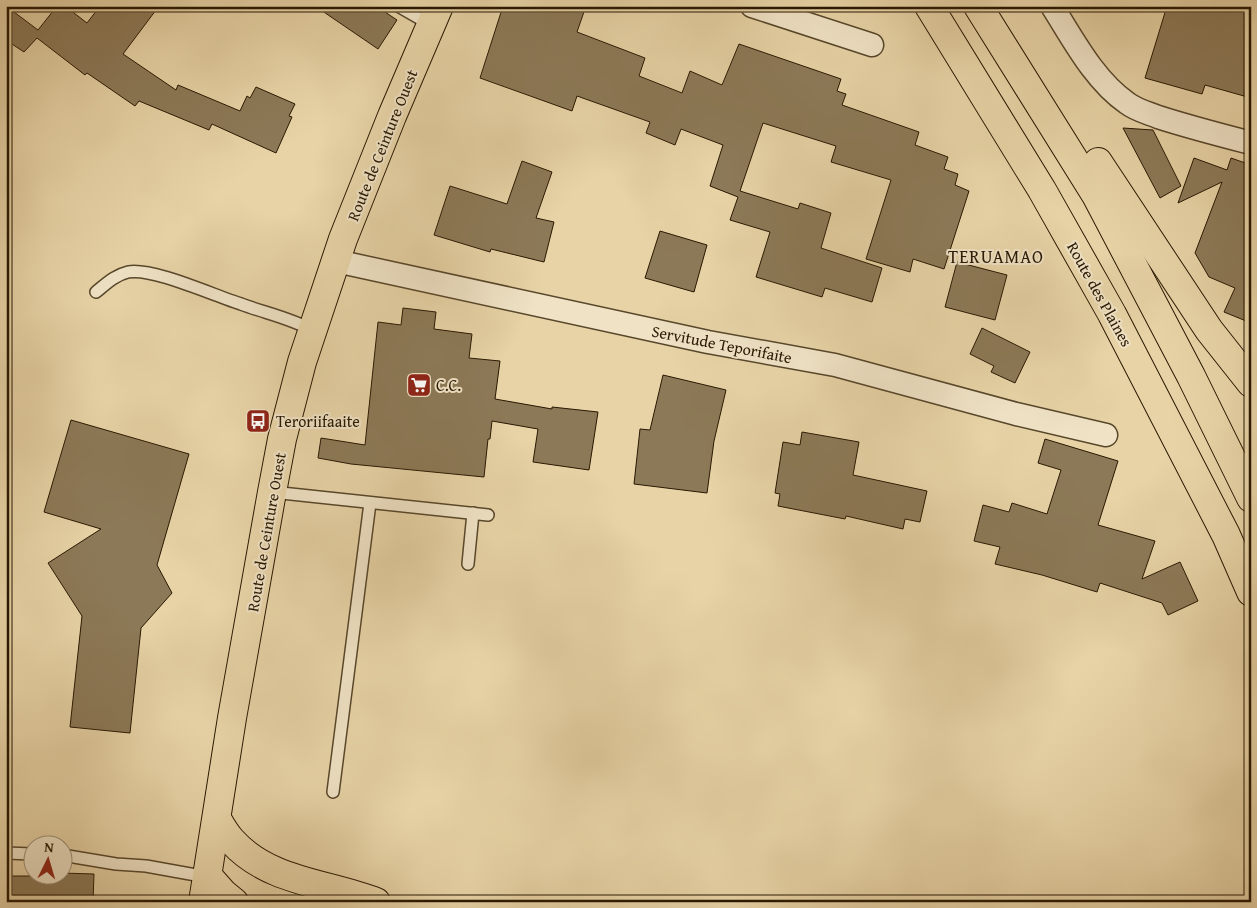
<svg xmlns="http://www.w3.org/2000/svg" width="1257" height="908" font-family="'Gentium Book Plus',serif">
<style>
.building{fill:#8c7957;stroke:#291802}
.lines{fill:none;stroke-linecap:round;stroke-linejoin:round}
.lane-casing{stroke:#58472b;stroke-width:14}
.street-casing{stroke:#58472b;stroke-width:25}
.primary-casing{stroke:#291802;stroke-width:30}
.highway-casing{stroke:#291802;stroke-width:30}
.lane{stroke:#efe2c5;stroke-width:11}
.street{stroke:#efe2c5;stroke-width:22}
.primary{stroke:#e7d3a6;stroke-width:28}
.highway{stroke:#e7d3a6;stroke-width:28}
.labels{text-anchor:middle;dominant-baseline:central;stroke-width:4;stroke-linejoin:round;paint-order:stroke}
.street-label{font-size:16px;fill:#291802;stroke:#efe2c5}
.poi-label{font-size:16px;fill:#291802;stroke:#efe2c5;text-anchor:start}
.neighbourhood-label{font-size:18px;letter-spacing:1px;fill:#291802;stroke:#efe2c5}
</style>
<rect width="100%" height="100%" fill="#e7d3a6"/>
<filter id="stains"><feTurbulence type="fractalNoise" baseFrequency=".004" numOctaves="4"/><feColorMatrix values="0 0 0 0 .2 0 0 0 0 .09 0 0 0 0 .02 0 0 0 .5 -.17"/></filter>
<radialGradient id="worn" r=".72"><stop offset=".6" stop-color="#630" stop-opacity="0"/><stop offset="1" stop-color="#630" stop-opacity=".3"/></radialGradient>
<g class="building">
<path d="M6,6L38,30L57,6H65L87,23L100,6H159L123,54L176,90L178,85L240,111L247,96L250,98L256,87L295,104L289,116L292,117L276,153L212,124L209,130L139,101L135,106L87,73L85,75L37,38L24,52L6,40Z"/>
<path d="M315,6H376L397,20L378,49Z"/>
<path d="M503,6H586L577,32L645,58L639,76L682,93L690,71L722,85L739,44L841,79L837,91L846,94L842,105L919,132L915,145L948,157L944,169L958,174L955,185L969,191L944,269L913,259L910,272L866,259L891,180L831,162L836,146L763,123L740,191L798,209L800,203L831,213L821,248L882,268L872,302L825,288L822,297L756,277L770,232L730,220L738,197L710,186L723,145L681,129L675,145L646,133L650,122L577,96L572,111L480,78Z"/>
<path d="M1167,6H1251V98L1205,85L1202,94L1145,78Z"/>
<path d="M1123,128L1153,130L1181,186L1160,198Z"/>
<path d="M1194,158L1227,170L1231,158L1251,165V323L1224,312L1235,288L1209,277L1195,253L1222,182L1178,203Z"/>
<path d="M522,161L552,172L536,218L554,222L544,262L491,249L490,252L434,235L450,186L507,204Z"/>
<path d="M660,231L707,245L694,292L645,278Z"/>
<path d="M957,262L1007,275L995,320L945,307Z"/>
<path d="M403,308L436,312L434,329L472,334L469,358L500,361L495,399L552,409V407L598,412L589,470L533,462L538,429L492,421L490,439H488L484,477L351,464L318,458L321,438L365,445L378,322L401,325Z"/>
<path d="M982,328L1030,352L1015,383L991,372L994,366L970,354Z"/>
<path d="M663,375L726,390L714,441L707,493L634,484L640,429L650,430Z"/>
<path d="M71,420L189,454L157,565L172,593L141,628L130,733L70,727L82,616L48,563L101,529L44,512Z"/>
<path d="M802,432L859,442L853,475L927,491L920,522L905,519L903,529L846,516L845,519L778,506L780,494L775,493L783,442L800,445Z"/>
<path d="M1045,439L1118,461L1098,525L1155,541L1142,579L1180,562L1198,601L1168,615L1162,603L1100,583L1097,592L1042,575L995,564L1000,547L974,541L983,505L1009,512L1012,503L1047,514L1061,470L1038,463Z"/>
<path d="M62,873L94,874L93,902H6V876H62Z"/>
</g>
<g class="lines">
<defs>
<g id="lane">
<path d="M398,6L431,25"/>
<path d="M96,292C106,284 115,275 128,272C152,267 215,296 241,304C265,313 290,318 312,330"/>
<path d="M272,492L488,515"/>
<path d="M468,564L473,513"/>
<path d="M333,792L370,503"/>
<path d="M6,853L32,854"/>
<path d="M62,855L116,864L146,866L207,877"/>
</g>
<g id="street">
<path d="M752,6L872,45"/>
<path d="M1052,6C1073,39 1094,80 1127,103C1136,110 1148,113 1158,117C1189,127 1220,135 1251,143"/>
<path d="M336,261L708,342L835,365L1016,414L1106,435"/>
</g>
<g id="primary">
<path d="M217,819C221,826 226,835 232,841C269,882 327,883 376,902"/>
<path d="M207,875L223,893L234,902"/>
<path d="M203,902L232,718L272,492L282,439L302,362L343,239L392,116L439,6"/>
</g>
<g id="highway">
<path d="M929,6L1042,190L1112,314L1226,535L1251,592"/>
<path d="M978,6L1096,195L1191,376L1251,498"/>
<path d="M1098,162L1209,330L1251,383"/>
</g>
</defs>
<use href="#lane" class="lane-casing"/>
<use href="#street" class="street-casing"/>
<use href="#primary" class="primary-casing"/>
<use href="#highway" class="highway-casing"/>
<use href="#lane" class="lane"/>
<use href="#street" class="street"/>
<use href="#primary" class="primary"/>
<use href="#highway" class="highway"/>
</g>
<defs>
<symbol id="supermarket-square" viewBox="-11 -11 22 22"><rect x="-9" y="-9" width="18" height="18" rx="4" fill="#8f2418" stroke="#efe2c5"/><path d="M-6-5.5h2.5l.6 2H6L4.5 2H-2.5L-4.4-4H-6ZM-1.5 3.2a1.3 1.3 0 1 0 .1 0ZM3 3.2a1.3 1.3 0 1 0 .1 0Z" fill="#fff"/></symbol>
<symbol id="bus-square" viewBox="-11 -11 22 22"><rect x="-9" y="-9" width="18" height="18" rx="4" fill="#8f2418" stroke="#efe2c5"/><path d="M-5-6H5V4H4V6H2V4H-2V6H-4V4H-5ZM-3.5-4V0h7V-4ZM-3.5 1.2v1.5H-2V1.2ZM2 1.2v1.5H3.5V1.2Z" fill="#fff"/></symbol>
</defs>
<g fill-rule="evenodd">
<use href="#supermarket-square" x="405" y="371" width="28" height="28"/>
<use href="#bus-square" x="244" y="407" width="28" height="28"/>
</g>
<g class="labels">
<g class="street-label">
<text transform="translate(382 145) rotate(-68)">Route de Ceinture Ouest</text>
<text transform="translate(1100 294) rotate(61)">Route des Plaines</text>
<text transform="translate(722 344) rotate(11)">Servitude Teporifaite</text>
<text transform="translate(266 532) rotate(-80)">Route de Ceinture Ouest</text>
</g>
<g class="poi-label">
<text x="436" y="385">C.C.</text>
<text x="276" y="421">Teroriifaaite</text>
</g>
<g class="neighbourhood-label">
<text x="996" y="256">TERUAMAO</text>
</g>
</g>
<rect width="1257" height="908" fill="none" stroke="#e7d3a6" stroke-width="25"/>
<rect x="8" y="8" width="1242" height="893" fill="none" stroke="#291802" stroke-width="2.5"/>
<rect x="12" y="12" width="1232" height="883" fill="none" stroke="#291802"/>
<g transform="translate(48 860) rotate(5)"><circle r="24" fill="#efe2c5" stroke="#a09177"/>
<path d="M0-4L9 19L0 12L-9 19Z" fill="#8f2418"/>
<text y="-8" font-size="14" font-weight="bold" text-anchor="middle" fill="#291802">N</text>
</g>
<rect width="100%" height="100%" filter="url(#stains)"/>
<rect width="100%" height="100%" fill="url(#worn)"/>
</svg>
